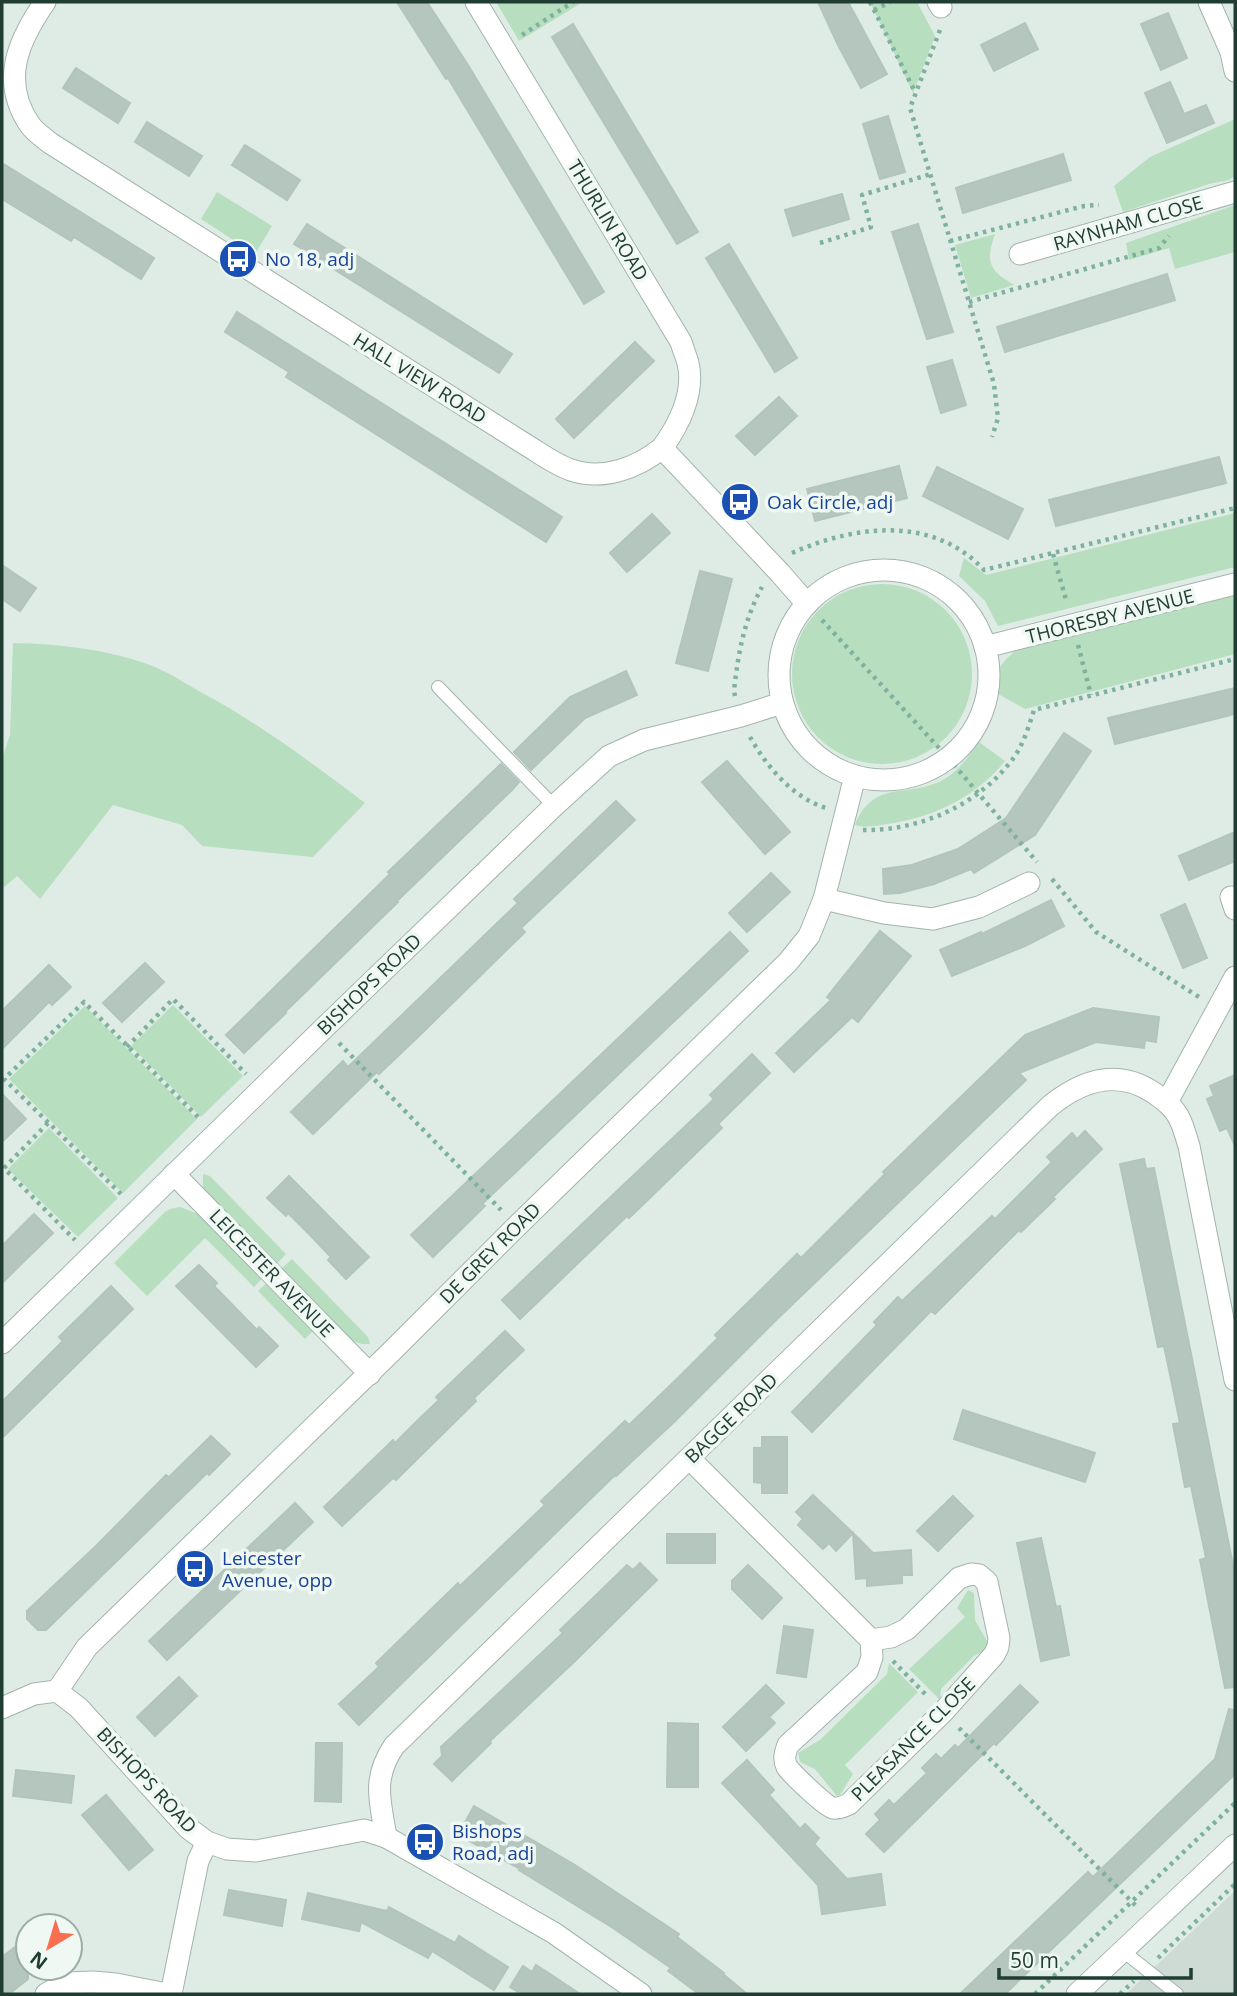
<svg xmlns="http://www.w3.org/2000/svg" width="1237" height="1996" font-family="'Open Sans',sans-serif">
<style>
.built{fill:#cedbd4}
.green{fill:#b7debf}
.building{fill:#b5c6be;stroke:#b2c5bc;stroke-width:2}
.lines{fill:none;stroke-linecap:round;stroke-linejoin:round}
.lane-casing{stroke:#a2b4ac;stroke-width:14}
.street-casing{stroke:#a2b4ac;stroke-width:23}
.path{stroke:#7eb19e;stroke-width:4.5;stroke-dasharray:3.5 5;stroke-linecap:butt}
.lane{stroke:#fff;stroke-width:12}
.street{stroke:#fff;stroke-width:21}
.labels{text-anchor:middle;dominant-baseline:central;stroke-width:7;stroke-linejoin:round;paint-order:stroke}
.street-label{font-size:19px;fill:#1f3d33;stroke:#f0f8f3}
.transit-label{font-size:19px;fill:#164399;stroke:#f0f8f3;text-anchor:start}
</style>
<rect width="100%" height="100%" fill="#dfece5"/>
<path class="built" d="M1235,1891V1994H1126Z"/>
<g class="green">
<path d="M496,2H583L519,41Z"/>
<path d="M870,2H917L935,36L913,93Z"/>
<path d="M1235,119V176L1229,180L1209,184L1123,212L1114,186L1150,157Z"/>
<path d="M217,192L272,226L255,254L201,219Z"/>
<path d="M1235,205V252L1175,269L1169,248L1129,260L1126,243Z"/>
<path d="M995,234C985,263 989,270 1014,285L971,298L955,245Z"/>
<path d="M1235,513V567L998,626L985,601L959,576L964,558L986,575Z"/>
<circle cx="882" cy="674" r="90"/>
<path d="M1235,595V654L1025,709L993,691C996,670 1000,664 1016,650Z"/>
<path d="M13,643C59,644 106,649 150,665C166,671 182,681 197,690C257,722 311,762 365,803L313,857L202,846L182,825L113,805L40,899L17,876L2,889V759L10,735Z"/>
<path d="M979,742L1005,761C976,797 933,818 887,824C876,826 865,828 855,825C874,777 910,800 946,778C959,770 970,755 979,742Z"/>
<path d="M173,1005L243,1076L201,1117L131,1046Z"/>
<path d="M85,1006L197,1119L123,1193L9,1079Z"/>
<path d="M49,1128L118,1198L78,1237L8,1169Z"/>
<path d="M203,1174L210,1176L286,1254L275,1266L203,1189Z"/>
<path d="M180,1207L198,1214L204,1209L266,1274L254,1287L205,1238L147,1296L114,1263L165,1212L170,1209Z"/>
<path d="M292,1259L368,1337L370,1344H362L349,1340L280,1270Z"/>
<path d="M271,1279L318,1326L305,1339L258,1291Z"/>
<path d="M968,1590L974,1593L975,1620L988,1643L984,1651L974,1656L941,1689L940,1700L909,1669L965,1617L957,1608Z"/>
<path d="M889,1663L918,1692L845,1765L853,1774L840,1795L837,1796L815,1769L800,1762L798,1753L820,1740L887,1674Z"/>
</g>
<g class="building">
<path d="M397,2H427L468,65L604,292L584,304L448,78L446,79Z"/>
<path d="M818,2H848L887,74L861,88L838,45Z"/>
<path d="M1168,13L1187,58L1161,70L1141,24Z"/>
<path d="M1025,23L1038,49L994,71L981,45Z"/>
<path d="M573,24L698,232L677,244L552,37Z"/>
<path d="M76,68L130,103L118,123L63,88Z"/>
<path d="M1170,82L1184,114L1206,105L1214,123L1167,143L1145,93Z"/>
<path d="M888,116L905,172L880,179L863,124Z"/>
<path d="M147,122L202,156L189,176L135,142Z"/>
<path d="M245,145L300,180L287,200L232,165Z"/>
<path d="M1063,154L1071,180L963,213L956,188Z"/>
<path d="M2,163L154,258L141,279L74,237L71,241L2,199Z"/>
<path d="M842,194L849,219L793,236L785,210Z"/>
<path d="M307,224L512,354L499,373L294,244Z"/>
<path d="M918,224L953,332L927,339L892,232Z"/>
<path d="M729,244L797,358L775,372L706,258Z"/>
<path d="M1167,274L1175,300L1005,352L997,327Z"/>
<path d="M237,312L562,517L546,542L286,377L289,372L225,332Z"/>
<path d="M635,342L654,361L574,438L556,419Z"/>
<path d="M952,360L966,405L941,413L927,367Z"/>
<path d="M779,397L797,416L755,455L736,436Z"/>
<path d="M1219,457L1226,483L1056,526L1049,500Z"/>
<path d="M899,466L907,498L815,521L807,489Z"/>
<path d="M937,467L1023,509L1008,539L923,496Z"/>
<path d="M652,514L670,533L627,572L610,553Z"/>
<path d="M2,565L36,588L20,611L2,599Z"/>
<path d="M700,571L732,579L708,671L676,663Z"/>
<path d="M626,671L637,695L585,718L531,770L514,752L570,697Z"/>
<path d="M1235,688V714L1115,744L1108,718Z"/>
<path d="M1064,733L1091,751L1035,835L974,873L971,869L934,884L900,893L884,894L883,869L912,865L958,849L1006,818Z"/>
<path d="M727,761L790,832L765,854L702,782Z"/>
<path d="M501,764L519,782L512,790L397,901L398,902L285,1012L286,1013L244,1053L226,1035L390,874L388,872Z"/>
<path d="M616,801L635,820L521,928L525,932L421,1034L379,1074L377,1072L313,1134L291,1112L343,1061L348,1067L518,903L514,899Z"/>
<path d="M1235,832V861L1189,880L1179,856Z"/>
<path d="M771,873L790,892L747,932L729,913Z"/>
<path d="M1051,900L1064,926L1025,946L952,976L940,950L981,932L982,934Z"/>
<path d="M1185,904L1207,958L1183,968L1161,915Z"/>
<path d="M880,931L911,956L858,1022L852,1017L794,1072L776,1053L831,1000L827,997Z"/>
<path d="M730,932L748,951L482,1204L485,1206L433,1257L411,1235Z"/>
<path d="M145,963L164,982L122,1022L103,1003Z"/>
<path d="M49,965L71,987L52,1005L49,1002L2,1049V1011Z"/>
<path d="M1093,1008L1159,1017L1156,1042L1145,1040L1144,1048L1096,1042L1019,1073L1026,1080L773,1323L673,1423L616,1476L615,1475L359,1725L339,1704L379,1667L376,1663L458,1583L460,1586L545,1505L541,1501L561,1482L625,1421L629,1425L681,1375L718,1338L715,1335L797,1254L801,1258L885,1174L883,1172L1025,1035Z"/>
<path d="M752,1054L770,1073L718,1124L722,1128L629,1218L627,1216L520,1319L502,1300L714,1099L710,1095Z"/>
<path d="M1235,1075V1146L1227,1128L1220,1131L1207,1099L1214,1096L1210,1086Z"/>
<path d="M2,1094L26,1119L2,1142Z"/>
<path d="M1085,1131L1102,1149L1053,1197L1055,1199L1021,1232L1019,1230L935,1314L931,1311L812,1432L792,1412L877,1325L874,1322L898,1297L902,1301L992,1216L995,1219L1052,1162L1047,1157L1072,1133L1077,1139Z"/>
<path d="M1144,1159L1146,1169L1154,1168L1235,1575V1687L1225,1688L1200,1560L1206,1558L1191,1486L1185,1487L1173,1424L1180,1423L1172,1384L1164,1346L1158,1347L1120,1164Z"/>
<path d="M289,1176L369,1257L346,1279L328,1260L331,1257L310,1235L288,1213L286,1216L267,1198Z"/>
<path d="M34,1214L53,1233L2,1283V1246Z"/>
<path d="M199,1265L217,1283L214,1286L257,1330L259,1327L278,1346L256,1367L176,1286Z"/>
<path d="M111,1286L133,1309L2,1438V1402L63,1341L59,1337Z"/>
<path d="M505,1331L524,1350L474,1398L476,1401L396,1480L393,1478L342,1526L324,1507L393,1440L395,1443L417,1421L439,1400L436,1397Z"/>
<path d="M963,1410L1095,1453L1085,1482L954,1439Z"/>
<path d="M211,1436L230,1454L209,1475L207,1473L46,1630H38L27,1619V1611L96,1546L166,1475L169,1477Z"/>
<path d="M762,1437H787V1493H762V1483L754,1482V1448H762Z"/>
<path d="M813,1495L853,1533L873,1553L911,1550L912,1575H902V1583L867,1586V1578L856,1579L853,1533L836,1551L829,1543L823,1549L798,1525L803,1519L796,1512Z"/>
<path d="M953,1496L973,1516L938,1551L917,1531Z"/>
<path d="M295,1503L313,1522L167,1660L149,1641Z"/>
<rect x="667" y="1534" width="48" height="29"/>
<path d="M1041,1538L1056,1607L1060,1606L1069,1655L1041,1661L1017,1543Z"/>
<path d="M640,1563L657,1580L575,1661L490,1741L491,1743L452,1781L434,1764L442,1756L441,1747L563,1633L560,1630L627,1565L633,1570Z"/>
<path d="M748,1565L782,1598L762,1619L732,1589V1581Z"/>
<path d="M784,1626L813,1630L806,1677L777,1673Z"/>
<path d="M179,1677L197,1696L155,1736L137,1717Z"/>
<path d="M766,1685L784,1703L769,1717L775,1723L746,1751L723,1727Z"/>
<path d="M1020,1685L1038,1702L996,1745L994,1743L884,1852L866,1834L880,1820L875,1814L889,1800L894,1805L927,1773L922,1768L936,1754L941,1759L955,1745L958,1748Z"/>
<path d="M1229,1709L1235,1710V1774L1005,1994H960L1088,1872L1093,1877L1215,1759Z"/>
<path d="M668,1723L698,1724V1787H667Z"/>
<path d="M316,1743H342L341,1802L315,1801Z"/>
<path d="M747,1760L774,1790L769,1795L800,1829L805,1824L819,1838L814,1844L847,1879L881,1874L885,1905L822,1914L818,1885L722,1783Z"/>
<path d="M16,1770L74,1776L71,1803L13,1796Z"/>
<path d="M106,1795L153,1850L129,1870L82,1815Z"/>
<path d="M474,1806L575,1865L679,1934L677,1937L724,1973L723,1974L747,1994H699L668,1971L671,1968L613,1928L519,1870L520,1869L468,1840L472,1833L462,1828Z"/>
<path d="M229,1890L286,1900L282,1926L224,1915Z"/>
<path d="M308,1893L387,1911L389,1907L455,1943L459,1936L508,1967L494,1990L432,1951L428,1958L361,1922L359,1931L302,1919Z"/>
<path d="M28,1937V1979L9,1994H2V1957Z"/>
<path d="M536,1965L550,1974L580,1994H517L518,1992L510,1987L523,1966L532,1972Z"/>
</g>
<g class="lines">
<defs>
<g id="lane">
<path d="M438,687L554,806"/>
<path d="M1123,1951L1177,1994"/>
</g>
<g id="street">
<path d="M45,2C18,41 0,81 30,125C35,132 43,137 50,143L528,446C541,454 556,465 571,470C603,481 637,468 662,448L780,573L807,604"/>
<path d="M476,2L681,342C683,349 686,356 688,363C695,393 679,425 662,448"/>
<path d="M938,2L941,7"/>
<path d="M1209,2L1231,52L1235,71"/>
<path d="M1020,254L1235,192"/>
<circle cx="884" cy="675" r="105"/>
<path d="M985,647L1235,584"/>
<path d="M1231,897L1235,909"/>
<path d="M824,899L884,913L933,919L979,907L1029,883"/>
<path d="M1167,1102L1235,977"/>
<path d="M174,1174L370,1374"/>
<path d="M2,1343L324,1028L554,806L609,756L644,740L741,716L782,703"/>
<path d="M690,1459L871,1640L872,1657L867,1672L788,1745C785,1753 783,1759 787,1767C792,1774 825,1806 833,1808C839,1809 844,1806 849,1804L943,1712L994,1655L998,1647L999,1638L987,1582L979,1575L971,1574L959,1578L907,1629L891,1637L871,1640"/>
<path d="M57,1691L87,1647L390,1353L517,1226L788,962L809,936L824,899L855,776"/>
<path d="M2,1708L34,1694L57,1691L79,1708L188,1828L207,1842L227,1849L256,1851L364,1830L386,1837L554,1933L641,1994"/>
<path d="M386,1837C380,1800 372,1779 394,1746L1050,1106C1081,1081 1117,1068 1154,1093C1164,1100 1175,1108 1180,1120C1184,1128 1186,1137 1189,1146L1235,1380"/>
<path d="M46,1994L66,1983L93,1982L116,1984L167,1994"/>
<path d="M171,1994L198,1861L207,1842"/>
<path d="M1077,1994L1235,1845"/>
</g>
</defs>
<use href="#lane" class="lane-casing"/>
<use href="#street" class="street-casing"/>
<g class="path">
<path d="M870,2L915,92"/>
<path d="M874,10L890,2"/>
<path d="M940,30L910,108L994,384L998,418L992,437"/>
<path d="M522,35L573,2"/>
<path d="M950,241L1084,206L1099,205"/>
<path d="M820,243L871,227L862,195L931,174"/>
<path d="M969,302L1159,248L1169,236"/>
<path d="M792,553C855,525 933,515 984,570L1235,508"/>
<path d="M1053,554L1067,603"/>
<path d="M822,620L949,759L1037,862"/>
<path d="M1078,645L1091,695"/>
<path d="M735,696L734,691C738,654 744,620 762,587"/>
<path d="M750,737C767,767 793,798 826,808"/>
<path d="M863,830C921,831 981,804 1015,756C1024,742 1029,726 1034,710L1235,659"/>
<path d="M1052,879L1096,932L1199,997"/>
<path d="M339,1043L501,1210"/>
<path d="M127,1047L173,999L246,1074"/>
<path d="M48,1123L4,1168L75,1240"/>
<path d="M121,1194L4,1079L84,1002L200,1119"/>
<path d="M893,1661L928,1697"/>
<path d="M959,1728L1138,1908"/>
<path d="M1158,1958L1235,1884"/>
<path d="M1035,1994L1235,1803"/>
<path d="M1120,1994L1134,1981"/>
</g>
<use href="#lane" class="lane"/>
<use href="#street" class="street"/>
</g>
<defs>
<symbol id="bus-disc" viewBox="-11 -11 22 22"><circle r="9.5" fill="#1a4fb4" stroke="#f0f8f3"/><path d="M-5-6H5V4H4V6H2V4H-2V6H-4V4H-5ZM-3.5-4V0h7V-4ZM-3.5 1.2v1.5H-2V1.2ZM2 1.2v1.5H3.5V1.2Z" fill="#fff"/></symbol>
</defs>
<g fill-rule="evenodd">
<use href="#bus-disc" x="216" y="237" width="44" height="44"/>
<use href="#bus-disc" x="718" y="480" width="44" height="44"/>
<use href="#bus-disc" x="173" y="1547" width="44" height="44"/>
<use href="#bus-disc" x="403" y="1820" width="44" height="44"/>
</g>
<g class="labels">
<g class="street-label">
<text transform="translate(608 220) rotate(59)">THURLIN ROAD</text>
<text transform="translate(1128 223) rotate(-16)">RAYNHAM CLOSE</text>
<text transform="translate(420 378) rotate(32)">HALL VIEW ROAD</text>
<text transform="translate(1110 616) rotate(-14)">THORESBY AVENUE</text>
<text transform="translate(369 984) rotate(-44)">BISHOPS ROAD</text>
<text transform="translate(490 1253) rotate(-45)">DE GREY ROAD</text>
<text transform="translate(272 1273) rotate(46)">LEICESTER AVENUE</text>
<text transform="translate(731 1418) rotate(-44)">BAGGE ROAD</text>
<text transform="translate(913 1739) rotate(-45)">PLEASANCE CLOSE</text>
<text transform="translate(147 1780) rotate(47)">BISHOPS ROAD</text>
</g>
<g class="transit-label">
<text x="265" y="259">No 18, adj</text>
<text x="767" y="502">Oak Circle, adj</text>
<text x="222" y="1558">Leicester<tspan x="222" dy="22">Avenue, opp</tspan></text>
<text x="452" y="1831">Bishops<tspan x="452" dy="22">Road, adj</tspan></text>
</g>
</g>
<rect width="1237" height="1996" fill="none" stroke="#1f3d33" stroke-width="7"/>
<g transform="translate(49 1947) rotate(218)"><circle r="33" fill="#f0f8f3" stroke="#9cada6" stroke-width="2"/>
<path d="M0-5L12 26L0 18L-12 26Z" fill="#fa6e4f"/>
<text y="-10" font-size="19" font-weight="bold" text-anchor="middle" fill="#1f3d33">N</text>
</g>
<path d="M999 1968v10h192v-10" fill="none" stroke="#1f3d33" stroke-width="3.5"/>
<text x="1010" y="1968" font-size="21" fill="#1f3d33" stroke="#f0f8f3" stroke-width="5" paint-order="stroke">50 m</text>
</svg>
